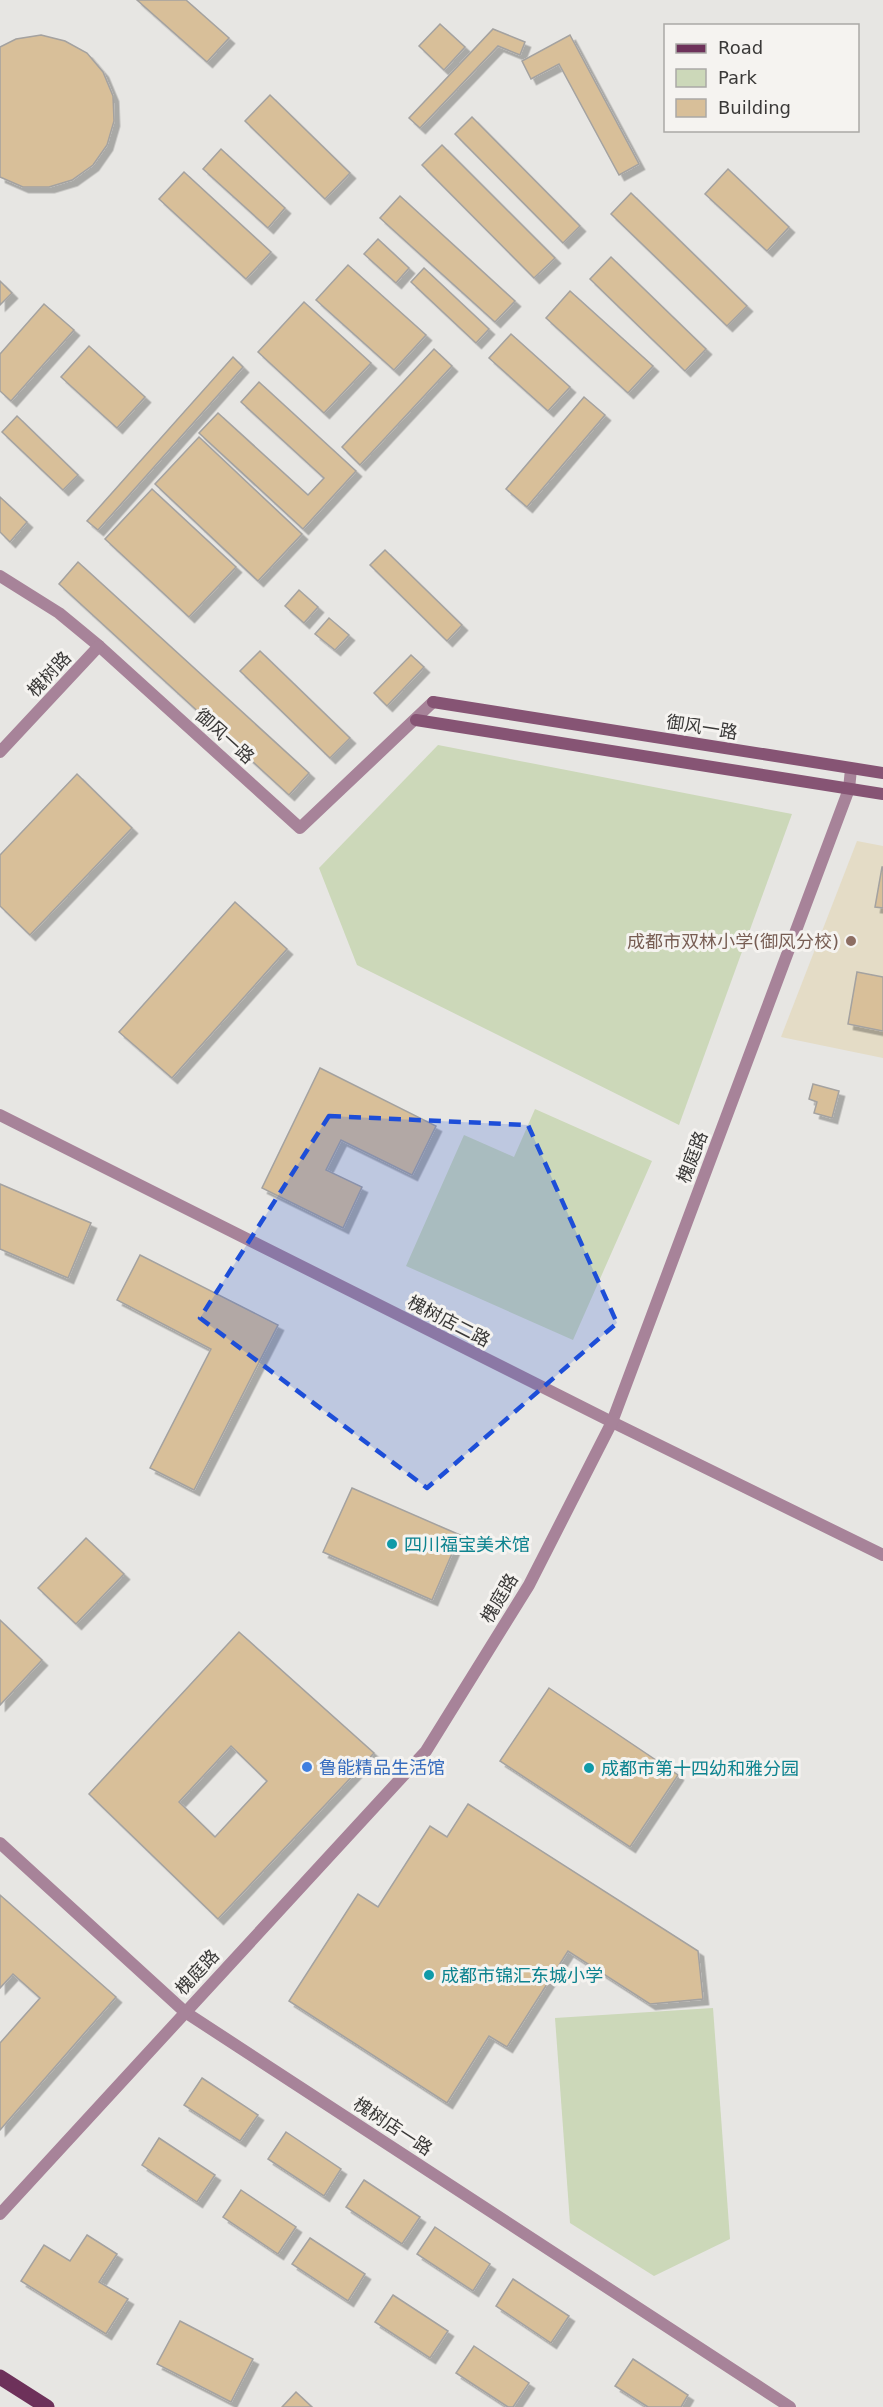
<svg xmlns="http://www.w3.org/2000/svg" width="883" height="2407" font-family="'DejaVu Sans','Noto Sans SC',sans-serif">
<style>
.education{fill:#e4dcc6}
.green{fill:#ccd8b9}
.building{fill:#d8bf99;stroke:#a4a2a0;stroke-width:1.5;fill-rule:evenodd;filter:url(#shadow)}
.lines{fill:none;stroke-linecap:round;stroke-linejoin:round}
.street{stroke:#a78399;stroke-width:12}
.secondary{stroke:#865474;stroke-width:12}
.primary{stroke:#6d315a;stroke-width:15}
.marked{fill:#1d4ed8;fill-opacity:0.2;stroke:#1d4ed8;stroke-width:4.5;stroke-dasharray:12 8;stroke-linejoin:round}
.education-dot{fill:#8d6e63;stroke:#f5f3f0;stroke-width:2}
.culture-dot{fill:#0f9aa8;stroke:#f5f3f0;stroke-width:2}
.shop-dot{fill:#3f7fe0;stroke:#f5f3f0;stroke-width:2}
.labels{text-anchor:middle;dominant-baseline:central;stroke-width:6;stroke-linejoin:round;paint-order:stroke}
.street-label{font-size:18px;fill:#3a3938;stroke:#f5f3f0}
.education-label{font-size:18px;fill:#785e54;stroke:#f5f3f0;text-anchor:end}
.culture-label{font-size:18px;fill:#0d838f;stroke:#f5f3f0;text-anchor:start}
.shop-label{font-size:18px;fill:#366cbe;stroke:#f5f3f0;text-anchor:start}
</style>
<defs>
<filter id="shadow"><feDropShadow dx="5.5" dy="5.5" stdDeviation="0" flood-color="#0004"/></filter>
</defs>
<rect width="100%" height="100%" fill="#e7e6e3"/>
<path class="education" d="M857,841L883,846V1058L781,1037Z"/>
<g class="green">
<path d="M438,745L792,814L679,1125L357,965L319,868Z"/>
<path d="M535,1109L652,1161L573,1340L406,1266L464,1135L514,1157Z"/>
<path d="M713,2008L730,2239L654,2276L570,2223L555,2018Z"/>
</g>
<g class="building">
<path d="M137,0H186L229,38L207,62Z"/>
<path d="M440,24L465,47L444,70L419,46Z"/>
<path d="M493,29L525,42L520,55L498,46L420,128L409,118Z"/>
<path d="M41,35L65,41L87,53L103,72L113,96L114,121L107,145L93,165L72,180L49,187H23L0,177V47L16,39Z"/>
<path d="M570,35L639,164L619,175L559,64L531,79L522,61Z"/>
<path d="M270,95L350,173L325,199L245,121Z"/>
<path d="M472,117L580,226L563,243L455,134Z"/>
<path d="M442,145L555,258L534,278L422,165Z"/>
<path d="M221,149L285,208L268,228L203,169Z"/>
<path d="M728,169L789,227L767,251L705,194Z"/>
<path d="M184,172L271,252L246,279L159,199Z"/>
<path d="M631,193L747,306L727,326L611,214Z"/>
<path d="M400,196L515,301L495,322L380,218Z"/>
<path d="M378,239L409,268L396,283L364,254Z"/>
<path d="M611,257L706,349L685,371L590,279Z"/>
<path d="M348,265L426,335L394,370L316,300Z"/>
<path d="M424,268L489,329L476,343L411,282Z"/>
<path d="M0,281L12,293L0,305Z"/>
<path d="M570,291L653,366L628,393L546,318Z"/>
<path d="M304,302L371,363L324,413L258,352Z"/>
<path d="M44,304L74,330L11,401L0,391V354Z"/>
<path d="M511,334L570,387L548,411L489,358Z"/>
<path d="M89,346L145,397L117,428L61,377Z"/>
<path d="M434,349L452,366L360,465L342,447Z"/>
<path d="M233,357L243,367L98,530L87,521Z"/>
<path d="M259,382L356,471L303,529L199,433L218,413L308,495L324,478L241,402Z"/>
<path d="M584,397L605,415L527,507L506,489Z"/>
<path d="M17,416L78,475L63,490L2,432Z"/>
<path d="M199,437L302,534L258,581L155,484Z"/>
<path d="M152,489L236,567L189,617L105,539Z"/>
<path d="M0,497L27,522L10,542L0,532Z"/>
<path d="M385,550L462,625L447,641L370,565Z"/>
<path d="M78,562L309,773L289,795L59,584Z"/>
<path d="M299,590L318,607L304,623L285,606Z"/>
<path d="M329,618L349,635L335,650L315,634Z"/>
<path d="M260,651L350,738L330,758L240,671Z"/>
<path d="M411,655L424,667L387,706L374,693Z"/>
<path d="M77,774L132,828L30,935L0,906V855Z"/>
<path d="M882,867H883V908L875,907Z"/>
<path d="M235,902L287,949L172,1078L119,1032Z"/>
<path d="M857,972L883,977V1031L848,1024Z"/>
<path d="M320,1068L436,1126L412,1175L341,1140L326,1170L362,1187L343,1228L262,1188Z"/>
<path d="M813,1084L839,1091L832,1118L814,1113L817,1102L809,1099Z"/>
<path d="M0,1184L91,1223L68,1278L0,1249Z"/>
<path d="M140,1255L278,1325L194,1490L150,1468L211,1349L117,1300Z"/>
<path d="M352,1488L460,1535L432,1600L323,1552Z"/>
<path d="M86,1538L124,1574L76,1624L38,1588Z"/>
<path d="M0,1620L42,1660L0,1705Z"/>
<path d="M239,1632L374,1753L218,1919L89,1794ZM231,1746L267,1781L215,1837L179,1802Z"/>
<path d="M549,1688L678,1775L630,1847L500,1761Z"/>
<path d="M468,1804L698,1951L703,1999L650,2004L568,1951L507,2047L489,2036L447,2103L289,2001L358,1894L378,1907L430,1826L447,1837Z"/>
<path d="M0,1895L116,1997L0,2130V2043L40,1998L13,1974L0,1988Z"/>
<path d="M202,2078L258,2115L240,2141L184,2105Z"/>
<path d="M286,2132L341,2169L324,2196L268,2159Z"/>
<path d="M159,2138L215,2175L197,2202L142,2165Z"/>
<path d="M364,2180L420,2217L402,2244L346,2207Z"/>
<path d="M241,2190L296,2227L278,2254L223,2217Z"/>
<path d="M435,2227L490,2264L473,2291L417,2254Z"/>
<path d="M87,2235L117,2254L99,2282L128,2299L106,2334L21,2281L44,2245L70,2261Z"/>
<path d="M310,2238L365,2274L348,2301L292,2264Z"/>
<path d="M513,2279L569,2316L551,2343L496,2306Z"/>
<path d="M393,2295L448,2331L430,2358L375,2322Z"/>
<path d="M180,2321L253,2359L231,2402L157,2364Z"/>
<path d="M474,2346L529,2383L513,2407H508L456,2373Z"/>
<path d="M633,2359L688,2395L681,2407H648L615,2386Z"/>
<path d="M296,2392L312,2407H282Z"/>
</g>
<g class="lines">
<g class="street">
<path d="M0,576L59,613L99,646L300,828L433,702"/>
<path d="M0,752L99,646"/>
<path d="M0,1115L612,1422L883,1555"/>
<path d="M0,1843L185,2012L790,2407"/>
<path d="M0,2214L426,1751L529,1585L612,1422L849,789L851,769"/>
</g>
<g class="secondary">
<path d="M433,702L883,773"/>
<path d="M416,720L883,794"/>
</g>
<path class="primary" d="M0,2377L47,2407"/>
</g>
<path class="marked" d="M329,1116L528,1125L617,1323L427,1488L200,1318Z"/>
<circle class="education-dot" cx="851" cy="941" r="6"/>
<g class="culture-dot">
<circle cx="392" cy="1544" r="6"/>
<circle cx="589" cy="1768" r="6"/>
<circle cx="429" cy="1975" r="6"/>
</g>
<circle class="shop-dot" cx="307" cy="1767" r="6"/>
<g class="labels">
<g class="street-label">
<text transform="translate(49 674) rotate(-47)">槐树路</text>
<text transform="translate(702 727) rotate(9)">御风一路</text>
<text transform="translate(225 736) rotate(42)">御风一路</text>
<text transform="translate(692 1157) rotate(-69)">槐庭路</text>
<text transform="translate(449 1321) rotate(27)">槐树店二路</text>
<text transform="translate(499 1598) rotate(-59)">槐庭路</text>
<text transform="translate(197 1972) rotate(-47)">槐庭路</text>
<text transform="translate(393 2126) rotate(33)">槐树店一路</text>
</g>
<g class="education-label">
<text x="839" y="941">成都市双林小学(御风分校)</text>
</g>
<g class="culture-label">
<text x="404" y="1544">四川福宝美术馆</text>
<text x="601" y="1768">成都市第十四幼和雅分园</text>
<text x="441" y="1975">成都市锦汇东城小学</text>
</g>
<g class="shop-label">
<text x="319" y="1767">鲁能精品生活馆</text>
</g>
</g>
<rect x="664" y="24" width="195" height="108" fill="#f5f3f0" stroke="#aaa9a6" stroke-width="1.5"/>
<rect x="676" y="44" width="30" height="9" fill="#6d315a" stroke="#aaa9a6" stroke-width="1.5"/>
<text x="718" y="54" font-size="18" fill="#3a3938">Road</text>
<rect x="676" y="69" width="30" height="18" fill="#ccd8b9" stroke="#aaa9a6" stroke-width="1.5"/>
<text x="718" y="84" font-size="18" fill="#3a3938">Park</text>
<rect x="676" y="99" width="30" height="18" fill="#d8bf99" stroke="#aaa9a6" stroke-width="1.5"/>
<text x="718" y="114" font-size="18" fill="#3a3938">Building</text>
</svg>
